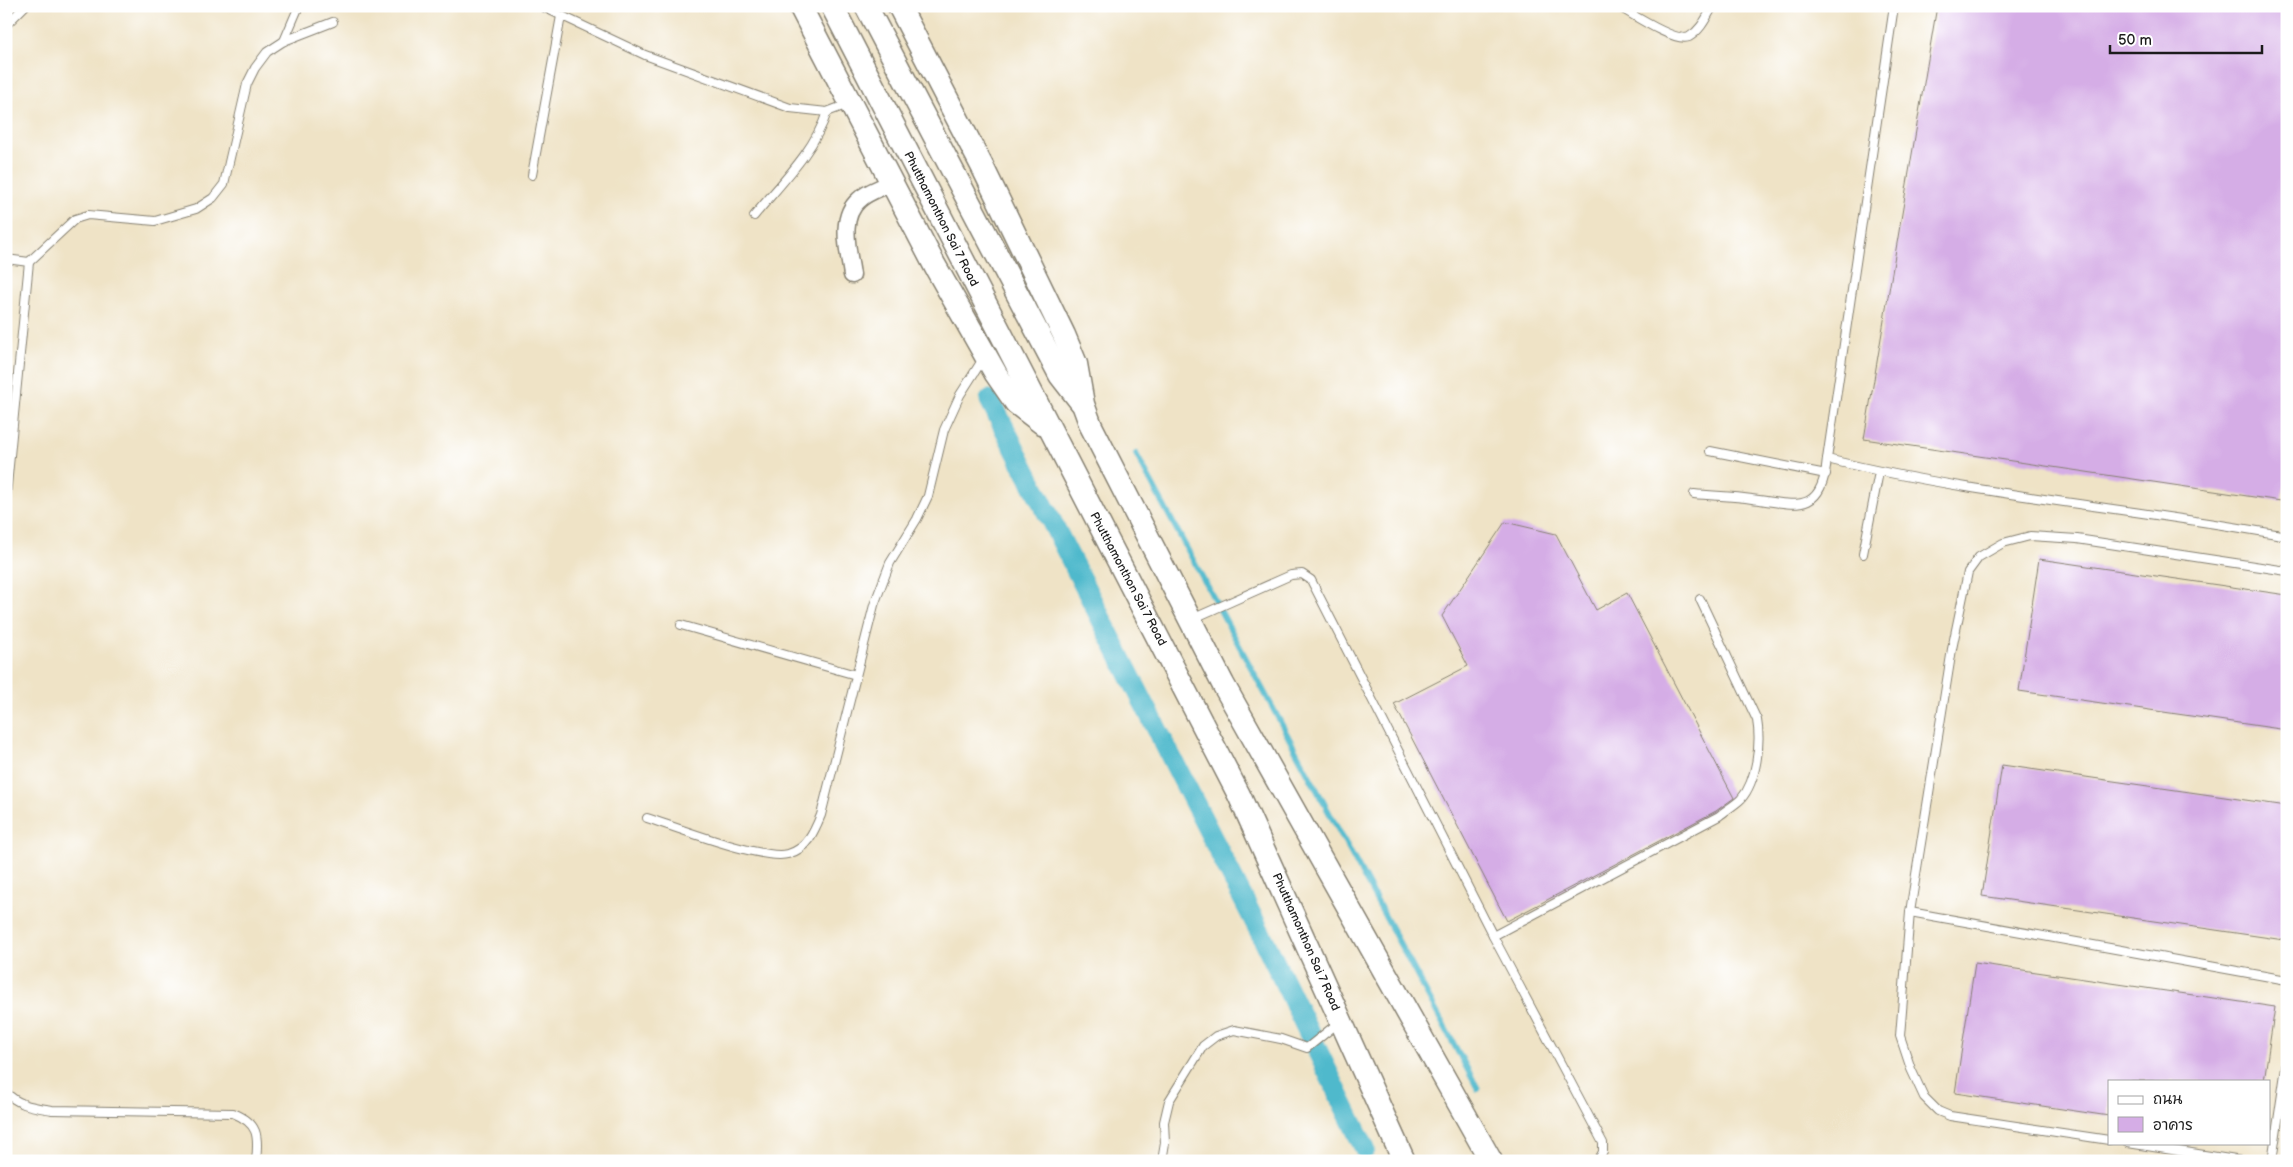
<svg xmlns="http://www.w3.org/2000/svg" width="2293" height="1167" font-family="'Balsamiq Sans','Playpen Sans Thai',sans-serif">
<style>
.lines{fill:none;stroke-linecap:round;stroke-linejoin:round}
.stream{stroke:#4fb9cc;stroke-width:6}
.canal{stroke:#4fb9cc;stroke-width:21}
.building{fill:#d5ade6}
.service-casing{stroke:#868071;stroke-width:10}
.minor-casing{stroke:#868071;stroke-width:19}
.secondary-casing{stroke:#868071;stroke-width:25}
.service{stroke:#fff;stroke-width:8}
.minor{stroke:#fff;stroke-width:16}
.secondary{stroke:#fff;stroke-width:22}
.labels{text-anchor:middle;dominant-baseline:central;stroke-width:5;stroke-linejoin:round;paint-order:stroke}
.street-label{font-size:12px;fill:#1c1c1c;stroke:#fff}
</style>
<rect width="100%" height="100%" fill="#fff"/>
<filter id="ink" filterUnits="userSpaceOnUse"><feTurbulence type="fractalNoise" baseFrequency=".02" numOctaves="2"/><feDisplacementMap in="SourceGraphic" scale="10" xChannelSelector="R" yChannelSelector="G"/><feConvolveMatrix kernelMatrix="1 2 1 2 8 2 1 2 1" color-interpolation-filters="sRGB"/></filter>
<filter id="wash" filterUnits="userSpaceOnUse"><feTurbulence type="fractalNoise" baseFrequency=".0096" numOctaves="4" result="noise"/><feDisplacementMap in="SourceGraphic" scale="20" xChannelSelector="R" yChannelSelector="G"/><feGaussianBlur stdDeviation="1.12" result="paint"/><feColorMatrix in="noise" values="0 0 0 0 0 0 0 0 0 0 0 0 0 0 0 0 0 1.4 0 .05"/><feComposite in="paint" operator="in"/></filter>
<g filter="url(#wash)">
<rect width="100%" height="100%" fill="#efe3c6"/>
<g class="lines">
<path class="stream" d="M1136,454L1478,1089"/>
<path class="canal" d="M990,400L1262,936L1365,1149"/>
</g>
<g id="blocks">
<g class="building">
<path d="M1937,6H2287V468L2281,501L1864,439Z"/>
<path d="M1505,522L1556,534L1596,610L1627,593L1734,798L1716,811L1507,921L1394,704L1468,666L1442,616Z"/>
<path d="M2039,559L2287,595V730L2019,691Z"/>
<path d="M2002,765L2287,806V922L2284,940L1982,896Z"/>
<path d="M1975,963L2275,1007L2264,1081H2109V1116L1955,1093Z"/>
</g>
</g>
</g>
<g filter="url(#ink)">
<use href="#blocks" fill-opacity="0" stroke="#868071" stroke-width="1"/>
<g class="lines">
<defs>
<g id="service">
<path d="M541,6L645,55L790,108L827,112L848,104"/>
<path d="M1618,6C1632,14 1675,43 1689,37C1701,30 1706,18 1713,6"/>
<path d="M1894,6L1827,459C1978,496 2134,508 2287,536"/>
<path d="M6,25L25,6"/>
<path d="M284,41L299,6"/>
<path d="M532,175L561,16"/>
<path d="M754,216C781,183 814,152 827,112"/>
<path d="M6,259L29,262L6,496"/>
<path d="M29,262L75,219L88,215L155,221L196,209L213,198L224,184L247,84L255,68L267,52L284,41L333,22"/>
<path d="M1710,451L1826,474"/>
<path d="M1694,494C1713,496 1733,496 1752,499C1794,504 1822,517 1827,459"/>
<path d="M1863,554L1879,472"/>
<path d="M1192,619L1291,575L1302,574L1311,580L1493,936"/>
<path d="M681,625L856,675"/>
<path d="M647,818C675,827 763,861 788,854C807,849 814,832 821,815L874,605L890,563L917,519L928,496L944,430L960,395L983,359"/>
<path d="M1910,912L2287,980"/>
<path d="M6,1092C18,1106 35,1107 52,1110L233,1113C258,1123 259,1135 256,1161"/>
<path d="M2109,1140L1950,1116L1938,1111L1924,1097L1911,1069L1900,1036L1910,912L1952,649L1968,572L1979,557L2003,543L2030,536L2077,539L2287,571"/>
<path d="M2128,1143L2242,1161"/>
<path d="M1162,1161L1165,1143L1164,1122L1169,1101L1203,1046L1216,1036L1234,1030L1281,1039L1307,1048L1338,1023"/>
<path d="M1598,1161L1603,1152V1143L1493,936L1719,816C1726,810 1735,805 1741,799C1757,781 1761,742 1757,720L1700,599"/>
<path d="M2272,1161L2287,1060"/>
</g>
<path id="minor" d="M852,275C849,252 838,218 859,200C867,192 881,188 891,183"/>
<g id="secondary">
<path d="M800,6L935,266L996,374L1016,403L1042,423"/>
<path d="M832,6L1239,795L1404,1161"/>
<path d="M866,6L1060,375L1081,402"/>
<path d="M899,6L982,166L1064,335L1076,364L1083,404L1091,426L1223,684L1491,1161"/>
</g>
</defs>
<use href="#service" class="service-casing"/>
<use href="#minor" class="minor-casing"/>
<use href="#secondary" class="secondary-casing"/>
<use href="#service" class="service"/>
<use href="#minor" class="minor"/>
<use href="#secondary" class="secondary"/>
</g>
</g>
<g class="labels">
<g class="street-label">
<text transform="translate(941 219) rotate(63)">Phutthamonthon Sai 7 Road</text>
<text transform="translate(1128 579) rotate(62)">Phutthamonthon Sai 7 Road</text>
<text transform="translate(1306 942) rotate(66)">Phutthamonthon Sai 7 Road</text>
</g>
</g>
<rect width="2293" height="1167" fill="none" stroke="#fff" stroke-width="25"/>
<rect x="2108" y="1080" width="162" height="65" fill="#ffffff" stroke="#a4a4a4"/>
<rect x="2118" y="1096" width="25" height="8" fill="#ffffff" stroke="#a4a4a4"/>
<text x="2153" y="1104" font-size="15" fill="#1c1c1c">ถนน</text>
<rect x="2118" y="1117" width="25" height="15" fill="#d5ade6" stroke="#a4a4a4"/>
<text x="2153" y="1130" font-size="15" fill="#1c1c1c">อาคาร</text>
<path d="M2110 45v8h152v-8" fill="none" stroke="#1c1c1c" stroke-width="2.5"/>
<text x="2118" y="45" font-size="15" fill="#1c1c1c" stroke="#ffffff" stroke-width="4" paint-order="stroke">50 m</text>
</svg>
